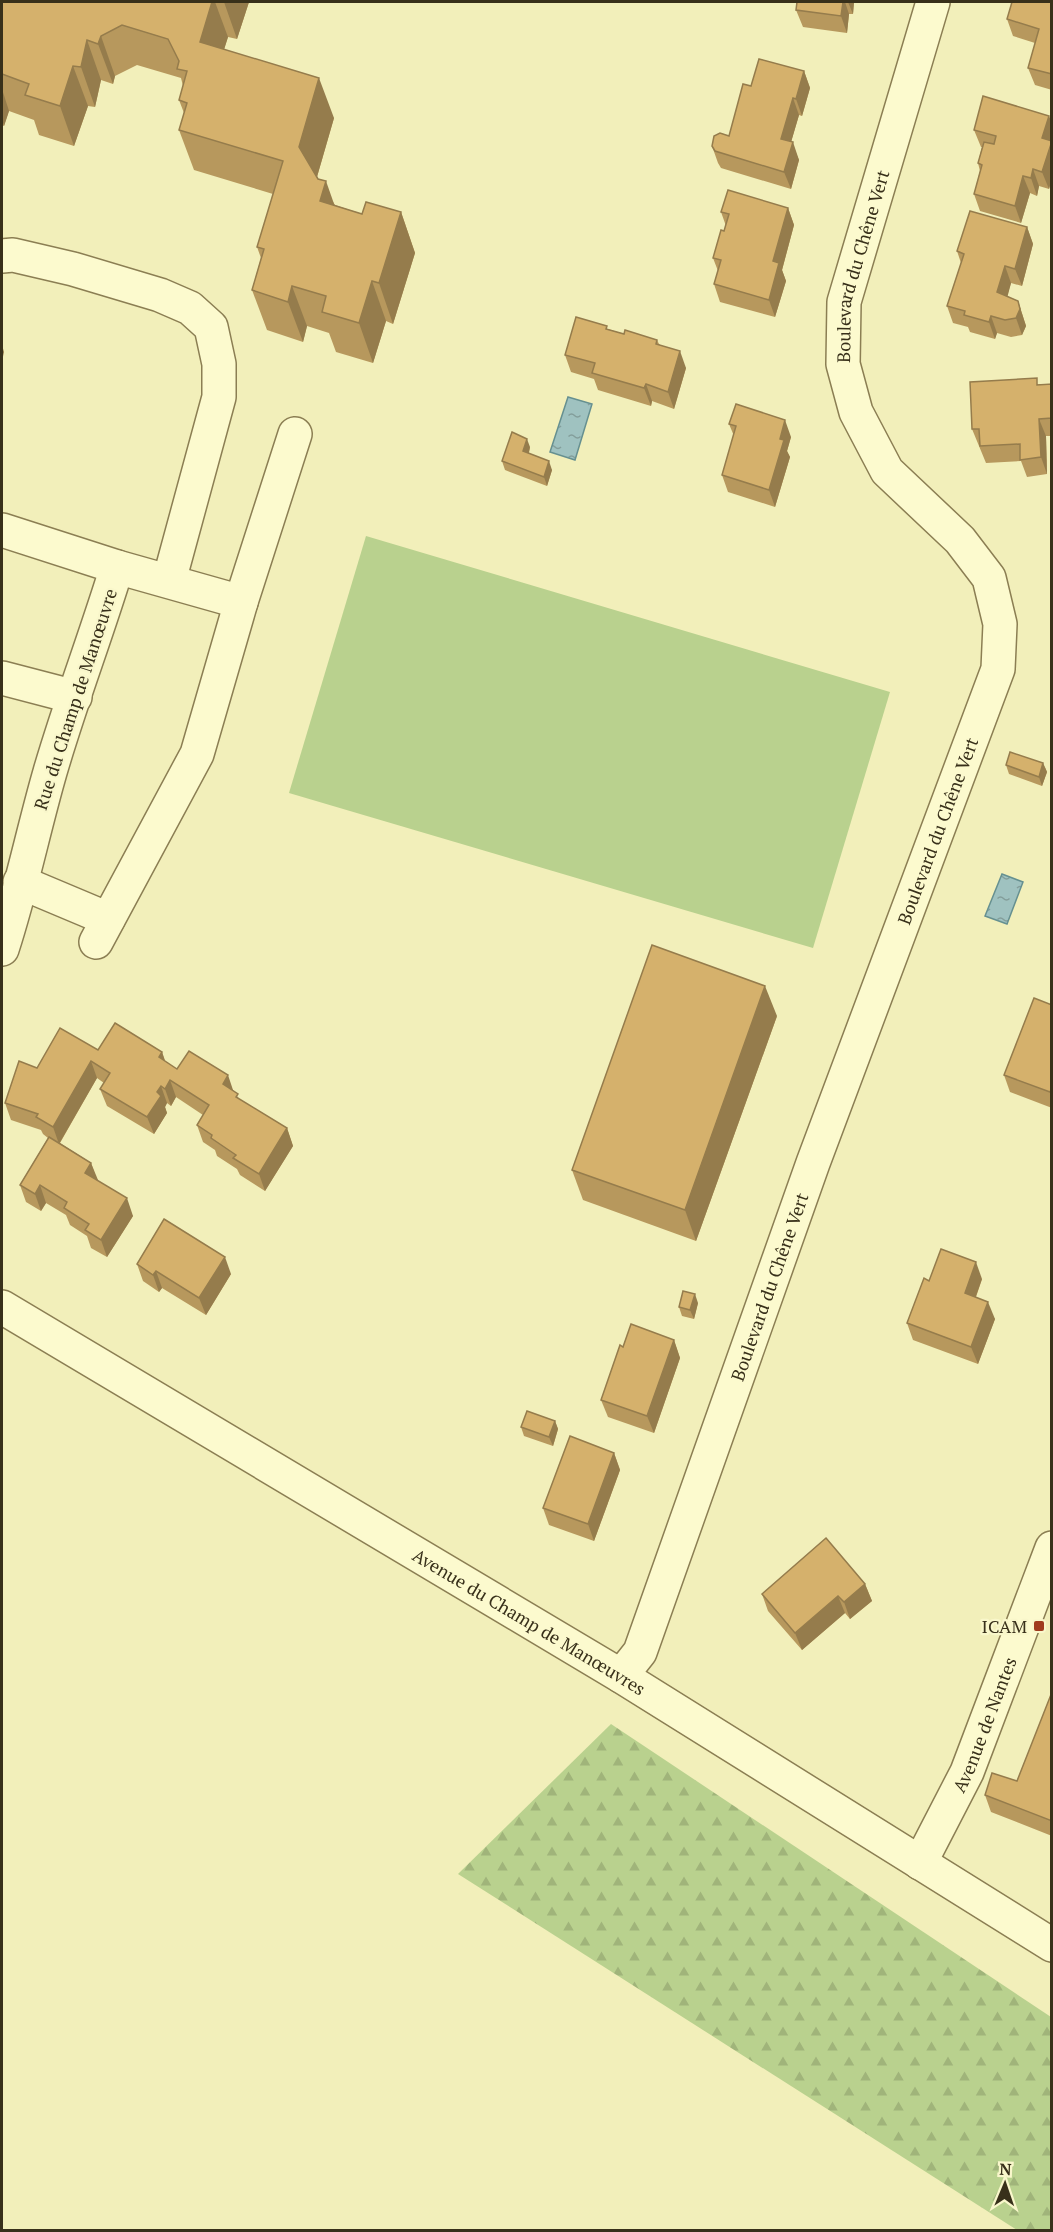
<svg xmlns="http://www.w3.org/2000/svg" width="1053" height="2232" font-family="'PT Serif',serif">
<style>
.forest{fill:url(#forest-firs)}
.park{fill:#b9d18e}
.water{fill:url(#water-ripples);stroke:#669090;stroke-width:1.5}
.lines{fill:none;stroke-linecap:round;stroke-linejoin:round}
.minor-casing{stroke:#8b7e53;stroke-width:36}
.minor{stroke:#fcface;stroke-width:33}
.wall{fill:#b7985d}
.shaded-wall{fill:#957c4c}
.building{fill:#d5b16c;stroke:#957c4c;stroke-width:1.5}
.poi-dot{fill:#a03b1d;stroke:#f9f7cb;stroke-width:2}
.labels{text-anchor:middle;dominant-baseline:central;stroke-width:4.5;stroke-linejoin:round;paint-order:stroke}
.street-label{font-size:18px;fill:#38301a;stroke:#f9f7cb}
.poi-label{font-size:18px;fill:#38301a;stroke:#f9f7cb;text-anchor:end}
</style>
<defs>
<pattern id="forest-firs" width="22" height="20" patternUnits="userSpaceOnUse" patternTransform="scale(1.5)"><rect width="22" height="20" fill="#b9d18e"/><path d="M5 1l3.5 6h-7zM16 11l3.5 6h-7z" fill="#a0b47a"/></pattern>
<pattern id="water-ripples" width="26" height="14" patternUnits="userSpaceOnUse" patternTransform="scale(1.5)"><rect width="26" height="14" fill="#9fc2c0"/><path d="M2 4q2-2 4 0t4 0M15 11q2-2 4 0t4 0" fill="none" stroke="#839e9b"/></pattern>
</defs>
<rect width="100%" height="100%" fill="#f2efba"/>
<path class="forest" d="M611,1724L1051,2017V2230H1017L458,1874Z"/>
<path class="park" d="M366,536L890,692L813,948L289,793Z"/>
<g class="water">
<path d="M568,397L592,404L575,460L550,452Z"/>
<path d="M1002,874L1023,882L1007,924L985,916Z"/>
</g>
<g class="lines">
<defs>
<g id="minor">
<path d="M2,256L13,255L73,269L160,295L190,308L211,327L219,364V397L169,581"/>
<path d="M2,530L117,567C96,636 70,703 50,772C33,831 21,891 2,949"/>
<path d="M117,567L241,602L295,434"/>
<path d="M2,678L75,697"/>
<path d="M20,882L108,919"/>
<path d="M96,942L197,754L241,602"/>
<path id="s1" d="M2,1307L621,1676L1052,1945"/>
<path id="s2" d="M621,1676L640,1652L813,1163L998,669L1000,624L989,578L960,540L887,471L856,412L843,364L844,302L933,2"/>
<path id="s3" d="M920,1863L967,1772L1052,1548"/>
</g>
</defs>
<use href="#minor" class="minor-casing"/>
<use href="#minor" class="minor"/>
</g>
<g class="wall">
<path d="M2,2H249L237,39L228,37L224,49L334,118L317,177L335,205L362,214L401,212L415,253L393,324L386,321L373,363L336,352L329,333L307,326L303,342L267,330L252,290L261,258L257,247L273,194L194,170L179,130L184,113L179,100L183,86L181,78L137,65L115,76L113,84L101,80L95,107L88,106L74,146L39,135L34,120L9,111L4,126L2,125Z"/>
<path d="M797,2H854L853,14H849L847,33L803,27L796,10Z"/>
<path d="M1052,2V90L1035,85L1028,68L1035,43L1013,36L1007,19Z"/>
<path d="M804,71L810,88L802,116L799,115L791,142L799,160L791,189L721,168L718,163L712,146L729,136L751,86Z"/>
<path d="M1052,123V179L1049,189L1039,186L1037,196L1030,193L1021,223L980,211L974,194L980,171L978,163L982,147H981L974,130Z"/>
<path d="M788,208L794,225L782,270L786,281L775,317L720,302L714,284L718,271L713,258L726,226L721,212Z"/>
<path d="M1027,227L1033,244L1022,286L1011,283L1007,296L1018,301L1026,326L1022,335L1011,337L997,333L995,339L970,332L968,327L953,323L947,306L961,263L957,251Z"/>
<path d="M608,329L624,334L657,340L659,344L686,368L674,409L652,401L651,406L598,390L594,379L571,372L565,355Z"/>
<path d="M1039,384H1052V436H1046L1047,474L1027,477L1021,461L986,463L972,429Z"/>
<path d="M729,424L791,437L787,451L790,457L775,507L728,492L722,475L734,436Z"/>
<path d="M530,447L529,453L552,470L547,486L505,470L502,461Z"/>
<path d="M1043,763L1047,772L1042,786L1009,774L1006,765Z"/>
<path d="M1052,1005V1108L1010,1092L1004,1075Z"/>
<path d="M777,1016L696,1241L583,1200L572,1170Z"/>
<path d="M98,1050L162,1052L165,1062L177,1069L233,1091L240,1100L287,1128L293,1146L265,1191L240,1175L237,1169L217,1156L215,1150L203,1142L197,1125L203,1115L176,1097L171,1106L167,1103L165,1107L167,1113L154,1134L107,1106L100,1089L104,1083L97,1078L60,1143L91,1163L97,1180L133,1216L107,1257L91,1248L87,1236L70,1225L66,1215L46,1203L41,1211L26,1202L20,1185L48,1138L43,1134L41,1130L11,1120L5,1103L37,1068Z"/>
<path d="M137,1264L231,1274L206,1315L162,1288L159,1292L143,1281Z"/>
<path d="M982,1279L976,1297L995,1319L978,1364L913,1340L907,1323L929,1281Z"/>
<path d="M698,1303L694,1319L682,1316L679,1307Z"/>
<path d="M674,1340L680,1358L654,1433L608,1417L601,1400L623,1347Z"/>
<path d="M555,1421L558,1429L553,1446L524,1436L521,1427Z"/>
<path d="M614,1453L620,1470L594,1541L549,1525L543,1508Z"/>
<path d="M865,1584L872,1601L850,1619L845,1613L802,1650L768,1611L762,1594Z"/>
<path d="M1052,1692V1836L991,1812L985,1795L1017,1781Z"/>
</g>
<g class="shaded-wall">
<path d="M212,2H215L228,37L214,82L200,42Z"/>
<path d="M224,2H249L237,39Z"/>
<path d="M843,2H845L849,14L847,33L841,16Z"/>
<path d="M848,2H854L853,14Z"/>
<path d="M101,36L115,76L113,84L98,44Z"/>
<path d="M87,40L101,80L95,107L81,67Z"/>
<path d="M73,66L88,106L74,146L60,106Z"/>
<path d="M804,71L810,88L802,116L796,99Z"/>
<path d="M319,78L334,118L314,187L299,147Z"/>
<path d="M2,89L9,111L4,126L2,119Z"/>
<path d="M793,98L799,115L787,156L781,139Z"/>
<path d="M1049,116L1052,123V179L1049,189L1042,172V138Z"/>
<path d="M793,142L799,160L791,189L784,172Z"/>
<path d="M1033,169L1039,186L1037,196L1031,178Z"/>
<path d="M1023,176L1030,193L1021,223L1015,206Z"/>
<path d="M326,181L340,221L320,201Z"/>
<path d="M788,208L794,225L782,270L786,281L775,317L769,300L773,261Z"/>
<path d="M401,212L415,253L393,324L379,283Z"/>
<path d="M1027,227L1033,244L1022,286L1015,269Z"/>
<path d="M1005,266L1011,283L1004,310L997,292Z"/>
<path d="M372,281L386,321L373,363L359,323Z"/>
<path d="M292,286L307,326L303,342L288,302Z"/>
<path d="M1018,301L1026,326L1022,335L1016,318Z"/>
<path d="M991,316L997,333L995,339L989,322Z"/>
<path d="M2,345L4,352L2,361Z"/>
<path d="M680,351L686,368L674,409L668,392Z"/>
<path d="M646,384L652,401L651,406L644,388Z"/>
<path d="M1039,419L1046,436L1047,474L1041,457Z"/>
<path d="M785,420L791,437L787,451L790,457L775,507L769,490L780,439Z"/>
<path d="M527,439L530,447L527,460L523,451Z"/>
<path d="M549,461L552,470L547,486L544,477Z"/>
<path d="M1043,763L1047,772L1042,786L1039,777Z"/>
<path d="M765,986L777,1016L696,1241L685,1210Z"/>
<path d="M162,1052L168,1069L159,1057Z"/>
<path d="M91,1061L97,1078L59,1144L53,1127Z"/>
<path d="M228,1075L234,1093L223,1084Z"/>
<path d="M170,1080L176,1097L171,1106L165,1089Z"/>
<path d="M161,1086L167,1103L165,1107L167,1113L154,1134L147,1117L157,1092Z"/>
<path d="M287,1128L293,1146L265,1191L259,1174Z"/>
<path d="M91,1163L98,1180L92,1190L85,1173Z"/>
<path d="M40,1185L46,1203L41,1211L35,1194Z"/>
<path d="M127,1198L133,1216L107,1257L101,1240Z"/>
<path d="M225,1257L231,1274L206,1315L199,1298Z"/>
<path d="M976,1262L982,1279L971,1310L965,1293Z"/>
<path d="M156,1271L162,1288L159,1292L153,1275Z"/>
<path d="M695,1294L698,1303L694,1319L690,1310Z"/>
<path d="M988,1302L995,1319L978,1364L971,1347Z"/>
<path d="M674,1340L680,1358L654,1433L647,1416Z"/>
<path d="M555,1421L558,1429L553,1446L549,1437Z"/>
<path d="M614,1453L620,1470L594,1541L588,1524Z"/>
<path d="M865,1584L872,1601L850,1619L844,1602Z"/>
<path d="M838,1596L845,1613L802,1650L795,1633Z"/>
</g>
<g class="building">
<path d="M2,2H212L200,42L319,78L299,147L318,179L326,181L320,201L362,214L366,202L401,212L379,283L372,281L359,323L322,312L326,296L292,286L288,302L252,290L264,249L257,247L283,161L179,130L187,103L179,100L187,71L177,69L179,61L168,39L122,25L101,36L98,44L87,40L81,67L73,66L60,106L25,95L29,84L2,74Z"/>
<path d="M797,2H843L841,16L796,10Z"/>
<path d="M1012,2H1052V74L1028,68L1039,29L1007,19Z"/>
<path d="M759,59L804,71L796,99L793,98L781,139L793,142L784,172L715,151L712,146L714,136L720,133L729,136L743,84L751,86Z"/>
<path d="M983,96L1049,116L1042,138L1052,141L1042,172L1033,169L1031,178L1023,176L1015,206L974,194L982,165L978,163L984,142L994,144L996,136L974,130Z"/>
<path d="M728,190L788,208L773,261L779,263L769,300L714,284L721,260L713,258L721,230L724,231L729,214L721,212Z"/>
<path d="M970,211L1027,227L1015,269L1005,266L997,292L1018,301L1020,309L1016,318L1005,320L991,316L989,322L964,315L965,311L947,306L964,254L957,251Z"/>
<path d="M576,317L607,326L606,329L624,334L625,330L657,340L656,344L680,351L668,392L646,384L644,388L592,373L595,363L565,355Z"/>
<path d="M1037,378V385L1052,384V418L1039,419L1041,457L1020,460V444L980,446L979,429H972L970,382Z"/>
<path d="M736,404L785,420L780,439L784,440L769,490L722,475L736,426L729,424Z"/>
<path d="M512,432L527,439L523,451L549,461L544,477L502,461Z"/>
<path d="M1010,752L1043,763L1039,777L1006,765Z"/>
<path d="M652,945L765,986L685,1210L572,1170Z"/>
<path d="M1034,998L1052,1005V1087L1050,1092L1004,1075Z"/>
<path d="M115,1023L162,1052L159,1057L177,1069L189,1051L228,1075L223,1084L238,1094L236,1097L287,1128L259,1174L233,1158L236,1155L211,1138L212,1135L197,1125L209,1105L170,1080L165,1089L161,1086L157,1092L161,1096L147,1117L100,1089L110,1073L91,1061L53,1127L36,1117L38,1114L5,1103L19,1061L37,1068L60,1028L98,1050Z"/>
<path d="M49,1137L91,1163L85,1173L127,1198L101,1240L85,1230L89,1224L64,1208L67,1202L40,1185L35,1194L20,1185Z"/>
<path d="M164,1219L225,1257L199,1298L156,1271L153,1275L137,1264Z"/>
<path d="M941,1249L976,1262L965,1293L988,1302L971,1347L907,1323L924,1278L929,1281Z"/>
<path d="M683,1291L695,1294L690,1310L679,1307Z"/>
<path d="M631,1324L674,1340L647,1416L601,1400L620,1345L623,1347Z"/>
<path d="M527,1411L555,1421L549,1437L521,1427Z"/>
<path d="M570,1436L614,1453L588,1524L543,1508Z"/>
<path d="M826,1538L865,1584L844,1602L838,1596L795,1633L762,1594Z"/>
<path d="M1052,1692V1821L985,1795L992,1773L1017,1781Z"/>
</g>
<rect class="poi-dot" x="1033" y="1620" width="12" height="12" rx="3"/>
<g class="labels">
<g class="street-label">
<text stroke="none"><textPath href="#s2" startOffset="1534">Boulevard du Chêne Vert</textPath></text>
<text transform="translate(75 699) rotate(-72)">Rue du Champ de Manœuvre</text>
<text stroke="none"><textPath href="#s2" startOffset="904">Boulevard du Chêne Vert</textPath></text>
<text stroke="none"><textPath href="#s2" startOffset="418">Boulevard du Chêne Vert</textPath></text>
<text stroke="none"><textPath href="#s1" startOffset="614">Avenue du Champ de Manœuvres</textPath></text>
<text stroke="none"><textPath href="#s3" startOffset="153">Avenue de Nantes</textPath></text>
</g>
<g class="poi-label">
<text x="1027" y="1626">ICAM</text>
</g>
</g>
<rect width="1053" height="2232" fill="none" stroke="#38301a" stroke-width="6"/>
<g transform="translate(1005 2184) rotate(2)" stroke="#f9f7cb" stroke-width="4.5" paint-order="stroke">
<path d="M0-4.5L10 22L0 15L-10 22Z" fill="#38301a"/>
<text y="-9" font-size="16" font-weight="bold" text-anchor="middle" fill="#38301a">N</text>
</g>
</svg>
